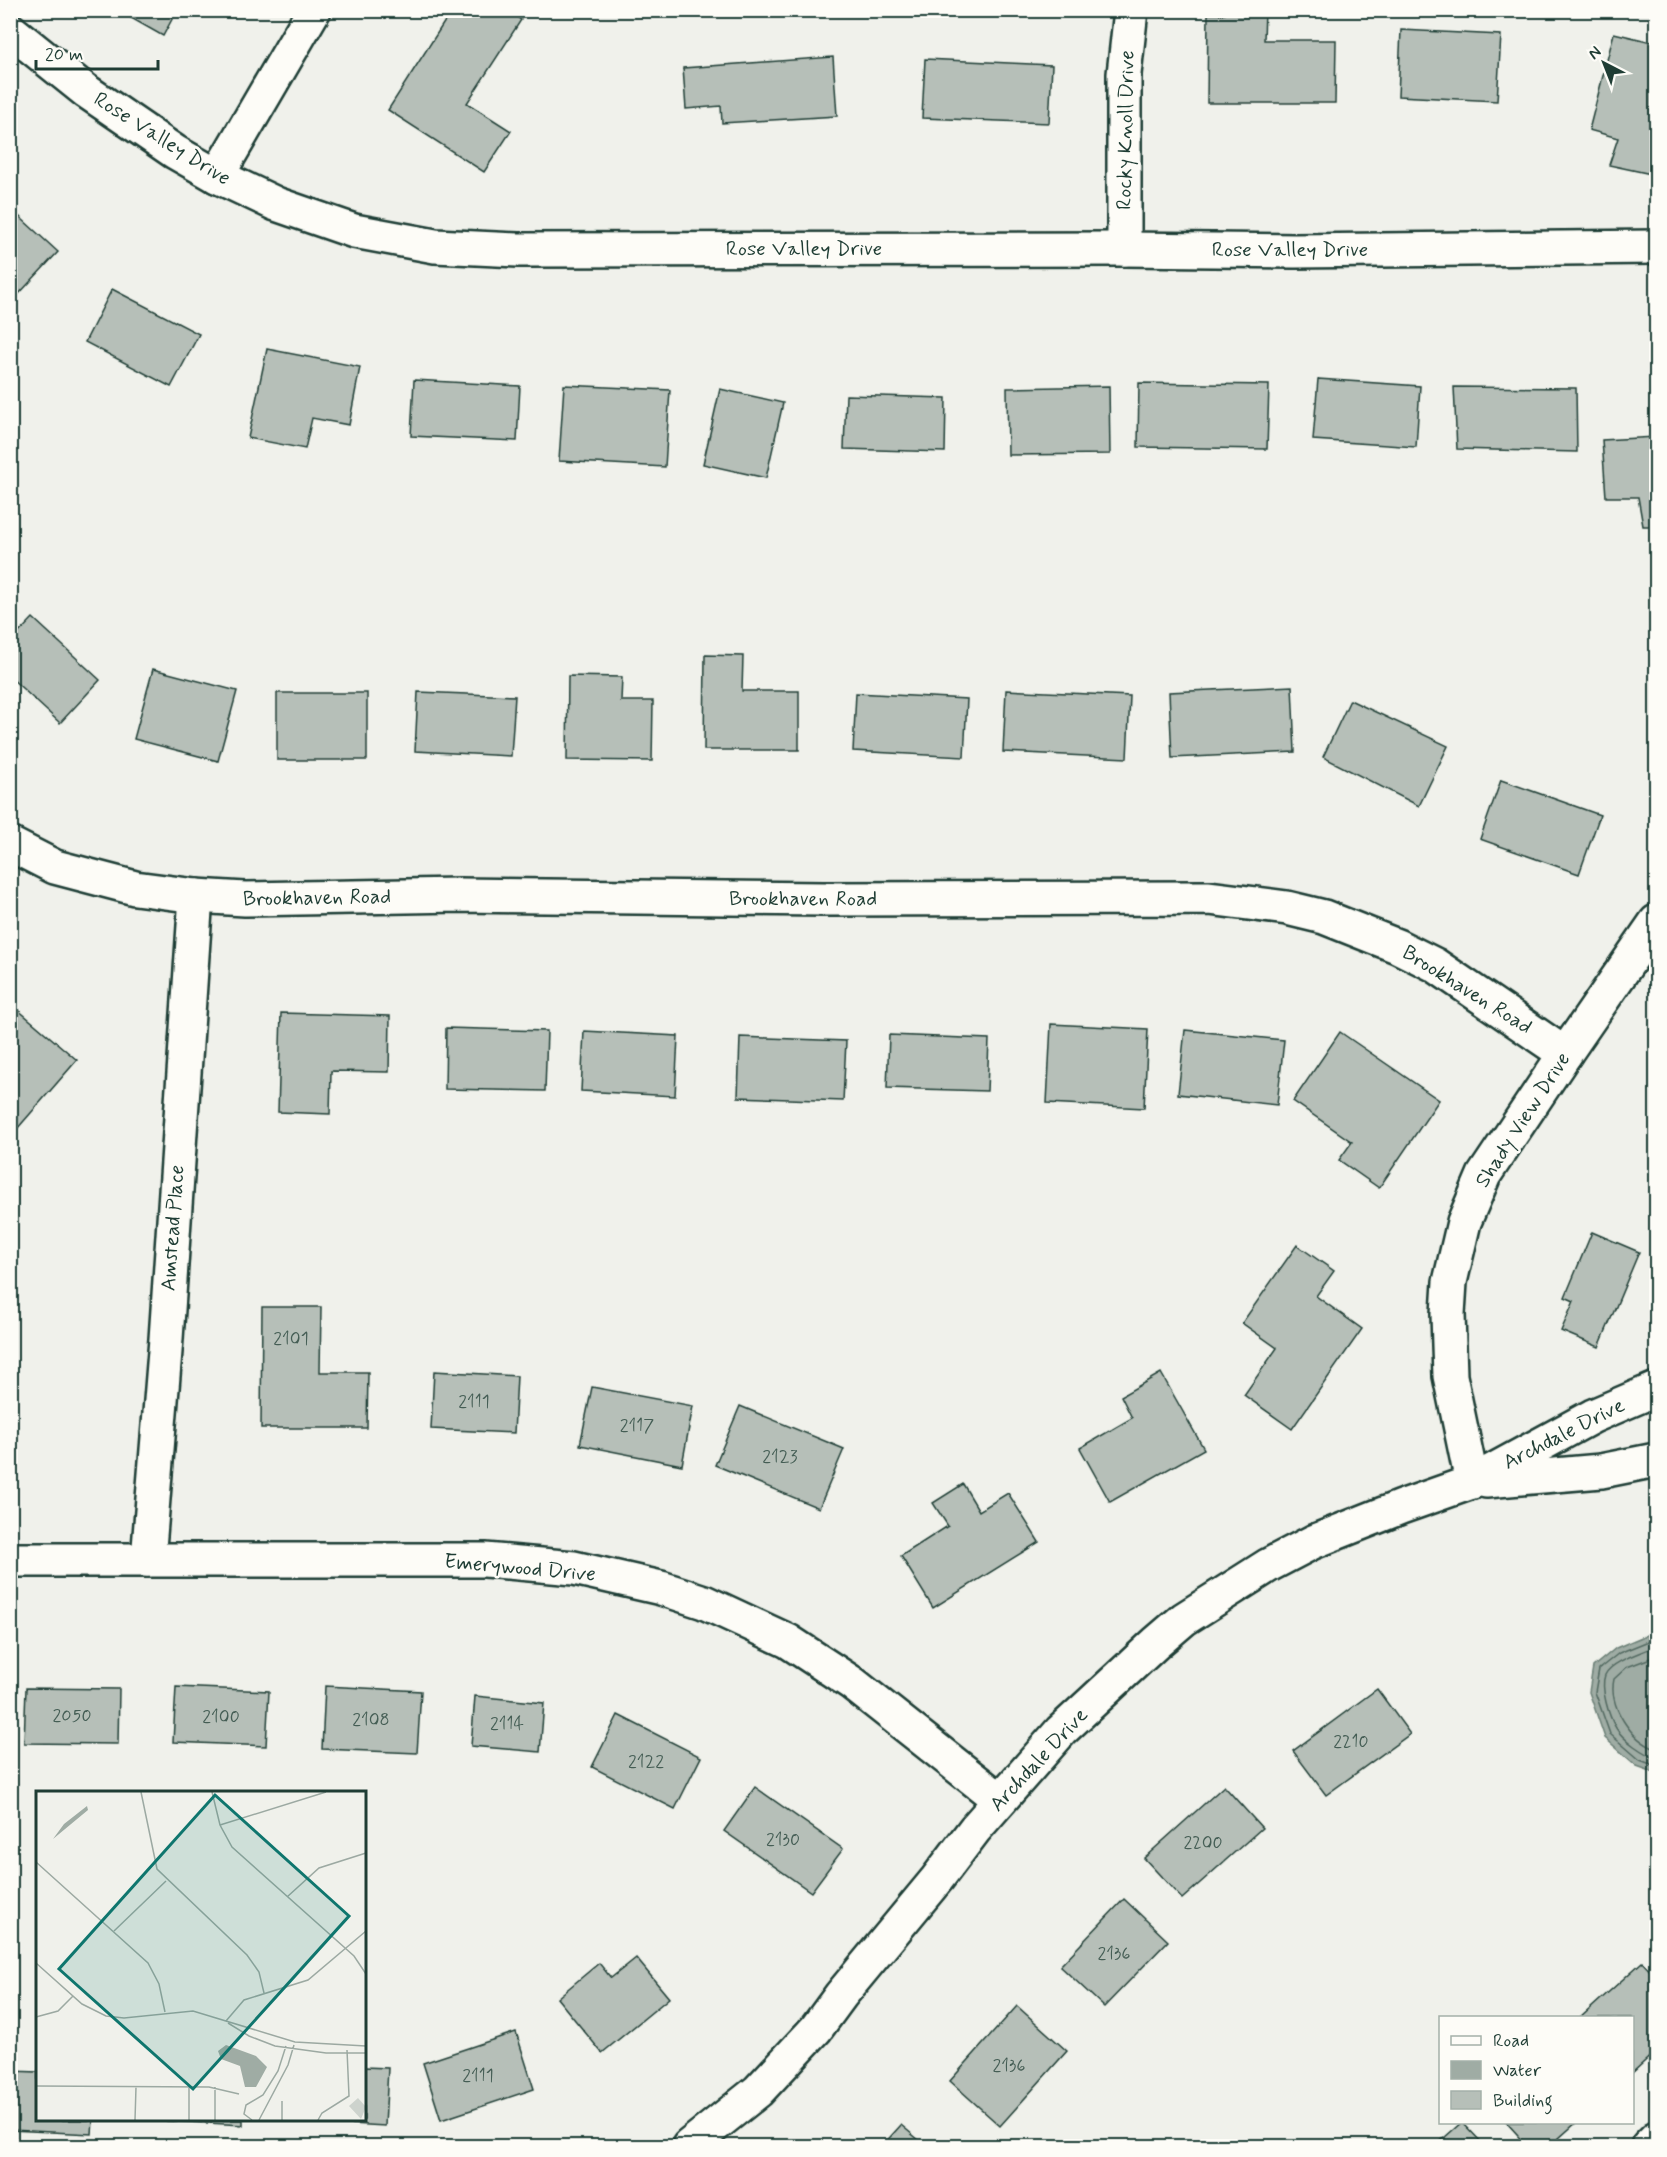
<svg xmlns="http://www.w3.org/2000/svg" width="1667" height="2157" font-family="Mynerve,sans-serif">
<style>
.water{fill:#9faca4;stroke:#6c8077;stroke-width:1.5}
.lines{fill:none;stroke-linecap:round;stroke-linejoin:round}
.shore{stroke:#526961;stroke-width:1.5}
.building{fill:#b6bfb8;stroke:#1f3d34;stroke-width:1.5}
.minor-casing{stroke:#1f3d34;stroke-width:38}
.minor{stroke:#fdfcf7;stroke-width:33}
.labels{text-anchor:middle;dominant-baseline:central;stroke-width:5;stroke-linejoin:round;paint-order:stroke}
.number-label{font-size:18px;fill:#455e55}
.street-label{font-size:21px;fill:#1f3d34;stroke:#fdfcf7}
.inset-road{fill:none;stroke:#9ca9a2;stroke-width:1.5}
.view{fill:#0f766e;fill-opacity:0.15;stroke:#0f766e;stroke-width:3}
.inset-edge{fill:none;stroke:#1f3d34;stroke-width:3}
</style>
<rect width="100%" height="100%" fill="#f0f1eb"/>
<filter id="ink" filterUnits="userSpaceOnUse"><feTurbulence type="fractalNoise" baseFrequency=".0167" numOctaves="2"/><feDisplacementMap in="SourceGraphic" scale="12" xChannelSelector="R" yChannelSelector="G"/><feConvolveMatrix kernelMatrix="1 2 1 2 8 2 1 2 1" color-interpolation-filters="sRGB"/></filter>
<g filter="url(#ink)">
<path class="water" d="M1656,1631V1773L1637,1766L1605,1738L1589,1692L1593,1667L1616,1648Z"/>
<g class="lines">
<g class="shore">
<path d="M1656,1638L1619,1653L1599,1669L1595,1692L1610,1734L1640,1760L1656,1766"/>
<path d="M1656,1646C1643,1652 1611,1661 1605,1675C1600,1688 1609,1717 1616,1728C1623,1740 1644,1754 1656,1758"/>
<path d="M1656,1656L1627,1667L1614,1679C1608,1706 1631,1740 1656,1749"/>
</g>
</g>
<g class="building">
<path d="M117,10H177L163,36Z"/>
<path d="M452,10H507L521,20L467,103L511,131L484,172L388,110Z"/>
<path d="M1225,10H1265L1264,40H1336L1335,103H1207L1208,14H1225Z"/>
<path d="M1401,30L1501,35L1497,101L1398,96Z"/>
<path d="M1614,33L1656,43V175L1609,165L1618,138L1589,130Z"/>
<path d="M833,57L837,116L722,123L721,106L686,109L683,68Z"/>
<path d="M925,59L1052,65L1049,123L922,118Z"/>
<path d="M10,208L58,252L16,297L10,292Z"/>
<path d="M112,289L199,334L171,387L85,342Z"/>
<path d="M267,349L360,367L349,425L312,418L305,449L248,438Z"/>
<path d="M1318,379L1420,386L1416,447L1313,440Z"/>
<path d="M414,380L520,386L517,441L411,436Z"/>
<path d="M1139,383L1269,385L1267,449L1138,447Z"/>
<path d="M564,385L670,390L665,467L559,461Z"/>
<path d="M1109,386L1110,454L1008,455L1007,388Z"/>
<path d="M1454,387L1576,388L1577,452L1457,449Z"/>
<path d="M720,389L783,403L766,478L703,464Z"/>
<path d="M846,395L946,398L945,452L844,449Z"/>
<path d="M1656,437V526H1643L1638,497H1606L1602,440Z"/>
<path d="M33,618L100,680L60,723L10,677V642Z"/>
<path d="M705,655L743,656L742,691H799V750H704Z"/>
<path d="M153,669L237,691L218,761L134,739Z"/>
<path d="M568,676L622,677L621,701H653L652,761L567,760Z"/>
<path d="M1292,686L1295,752L1172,758L1169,692Z"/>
<path d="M1006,690L1130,696L1127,758L1003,752Z"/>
<path d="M418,692L515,696L511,756L415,751Z"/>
<rect x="277" y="693" width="90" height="67"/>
<path d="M856,693L967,699L964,757L853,751Z"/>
<path d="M1350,700L1448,746L1419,806L1323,757Z"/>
<path d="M1501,780L1600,815L1579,874L1480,839Z"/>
<path d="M10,1003L77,1060L10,1137Z"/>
<path d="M281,1013L390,1016L389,1072L331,1071L330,1114L278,1112Z"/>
<path d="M1051,1024L1148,1029L1144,1108L1047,1103Z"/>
<path d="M446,1028L547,1031L545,1091L445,1089Z"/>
<path d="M1185,1030L1284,1040L1277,1105L1178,1094Z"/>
<path d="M584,1031L678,1036L675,1096L581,1091Z"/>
<path d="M1340,1032L1439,1100L1379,1188L1339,1160L1352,1142L1293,1101Z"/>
<path d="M889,1035L989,1039L987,1091L887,1088Z"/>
<path d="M740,1037L846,1041L843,1101L738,1097Z"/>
<path d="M1592,1232L1639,1252L1599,1347L1561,1331L1574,1301L1565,1297Z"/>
<path d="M1297,1245L1334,1271L1316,1296L1362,1329L1292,1429L1244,1395L1277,1348L1242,1323Z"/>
<path d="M262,1307H321L320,1372H368L367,1428H261Z"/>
<path d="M434,1371L517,1376L514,1433L431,1429Z"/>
<path d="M1161,1373L1204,1449L1110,1502L1080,1448L1132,1418L1121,1396Z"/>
<path d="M592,1387L693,1406L682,1465L580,1445Z"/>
<path d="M740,1406L844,1449L819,1508L715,1465Z"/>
<path d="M963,1484L979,1511L1008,1493L1039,1542L933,1608L901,1556L948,1526L933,1503Z"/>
<path d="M325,1686L421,1691L417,1753L322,1749Z"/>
<path d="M176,1687L269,1691L266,1746L173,1742Z"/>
<path d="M26,1688L119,1689L118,1744L24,1743Z"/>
<path d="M1377,1689L1410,1734L1326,1795L1293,1751Z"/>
<path d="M475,1696L544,1703L540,1752L471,1746Z"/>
<path d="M618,1715L701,1757L675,1809L592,1767Z"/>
<path d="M1224,1786L1262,1828L1182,1899L1144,1858Z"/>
<path d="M755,1787L843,1849L811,1892L724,1831Z"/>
<path d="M1124,1899L1168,1941L1104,2007L1060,1966Z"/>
<path d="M636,1958L669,1998L602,2053L557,1998L599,1963L611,1978Z"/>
<path d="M1642,1962L1656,1977V2051L1632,2073V2018H1580Z"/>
<path d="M1017,2006L1067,2051L1000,2126L950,2081Z"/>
<path d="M516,2032L534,2089L441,2120L423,2063Z"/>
<path d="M364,2067L388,2068L385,2126L281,2120H364Z"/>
<path d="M10,2071L38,2072V2120H93L92,2134L10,2130Z"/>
<path d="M152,2120H243V2125Z"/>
<path d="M1462,2122L1485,2146H1435Z"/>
<path d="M1506,2122H1577L1550,2146H1528Z"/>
<path d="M901,2125L926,2146H882Z"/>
</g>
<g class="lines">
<defs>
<g id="minor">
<path d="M10,30L86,91L175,152L217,176L276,204L354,231L435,246L518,250L1124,249L1295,251L1656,247"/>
<path d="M217,176L314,10"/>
<path d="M1124,249V74L1131,10"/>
<path d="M10,844L55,867L135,888L196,896L245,899L459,895L824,899L1209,898L1287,908L1324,917L1397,946L1435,965L1565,1054"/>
<path d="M1486,1481L1601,1471L1656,1460"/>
<path d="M1472,1482L1450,1376L1448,1314L1450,1282L1464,1222L1484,1175L1565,1054L1656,922"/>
<path d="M10,1560H485L574,1568L661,1588L704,1602L788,1641L852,1683L1000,1800"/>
<path d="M148,1560L166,1339L196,896"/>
<path d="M689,2146L758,2091L816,2029L841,1995L937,1879L975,1829L1061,1731L1156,1643L1184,1619L1269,1565L1313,1542L1401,1507L1472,1482L1593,1416L1656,1389"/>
<path d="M1648,2146L1656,2138"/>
</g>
</defs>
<use href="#minor" class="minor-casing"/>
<use href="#minor" class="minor"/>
</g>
</g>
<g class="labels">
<g class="number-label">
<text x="291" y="1339">2101</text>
<text x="474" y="1402">2111</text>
<text x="637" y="1426">2117</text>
<text x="780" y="1457">2123</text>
<text x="72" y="1716">2050</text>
<text x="221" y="1717">2100</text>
<text x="371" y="1720">2108</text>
<text x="507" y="1724">2114</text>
<text x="1351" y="1742">2210</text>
<text x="646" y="1762">2122</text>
<text x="783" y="1840">2130</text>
<text x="1203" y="1843">2200</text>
<text x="1114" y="1954">2136</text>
<text x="1009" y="2066">2136</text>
<text x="478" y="2076">2111</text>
</g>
<g class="street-label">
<text transform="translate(1126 130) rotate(-89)">Rocky Knoll Drive</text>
<text transform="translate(162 139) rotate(32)">Rose Valley Drive</text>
<text x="804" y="249">Rose Valley Drive</text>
<text x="1290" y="250">Rose Valley Drive</text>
<text transform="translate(317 898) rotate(-1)">Brookhaven Road</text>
<text x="803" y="899">Brookhaven Road</text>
<text transform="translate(1467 990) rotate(32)">Brookhaven Road</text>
<text transform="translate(1523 1120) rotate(-57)">Shady View Drive</text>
<text transform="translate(173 1228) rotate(-86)">Amstead Place</text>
<text transform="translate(1564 1434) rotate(-27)">Archdale Drive</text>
<text transform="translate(520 1568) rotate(5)">Emerywood Drive</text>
<text transform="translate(1039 1760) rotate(-47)">Archdale Drive</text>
</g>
</g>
<g transform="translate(36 1791)">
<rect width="330" height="330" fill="#f0f1eb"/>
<path d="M322,307L330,316L325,328L313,315Z" fill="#cdd3cd"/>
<path d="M51,15L52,19L17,48L28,33ZM190,254L220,265L231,276L220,296H209L204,275L185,268L182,260Z" fill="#9faca4"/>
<path class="inset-road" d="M105,1L121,78L211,164L223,181L228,202M176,1L184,34L196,56L318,165L330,183M184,34L290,1M0,71L112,172L123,193L129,221M251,106L283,77L330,62M78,140L130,90M0,172L46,213L70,225L88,227L157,220L259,251L330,255M0,226L22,220L37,205M190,230L208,209L272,189L330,140M192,232L213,245L239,255L290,262H330M0,295L173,296L203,303M99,329L100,296M153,329V296M179,329V296M216,329L208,323L210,314L227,304L242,280L250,255M223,329L252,274L258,254M246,329V310M282,329L286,322L313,305L311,259"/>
<path class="view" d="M179,4L313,125L157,298L23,178Z"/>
<rect width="330" height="330" class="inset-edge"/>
</g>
<rect width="1667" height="2157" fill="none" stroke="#fdfcf7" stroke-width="36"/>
<rect x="18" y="18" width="1631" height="2121" fill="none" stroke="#1f3d34" stroke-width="2" filter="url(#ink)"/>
<rect x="1439" y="2016" width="195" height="108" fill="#fdfcf7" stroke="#a4b0a9" stroke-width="1.5"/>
<rect x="1451" y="2036" width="30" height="9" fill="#fdfcf7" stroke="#a4b0a9" stroke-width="1.5"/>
<text x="1493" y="2046" font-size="18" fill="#1f3d34">Road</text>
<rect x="1451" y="2061" width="30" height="18" fill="#9faca4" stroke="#a4b0a9" stroke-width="1.5"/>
<text x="1493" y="2076" font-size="18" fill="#1f3d34">Water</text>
<rect x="1451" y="2091" width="30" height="18" fill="#b6bfb8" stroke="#a4b0a9" stroke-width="1.5"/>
<text x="1493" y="2106" font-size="18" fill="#1f3d34">Building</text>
<g transform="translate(1604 63) rotate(318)" stroke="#fdfcf7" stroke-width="4.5" paint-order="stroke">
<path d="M0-4.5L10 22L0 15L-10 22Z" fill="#1f3d34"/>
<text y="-9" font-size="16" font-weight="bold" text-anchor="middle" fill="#1f3d34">N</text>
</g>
<path d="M36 60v9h122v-9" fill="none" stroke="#1f3d34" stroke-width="3"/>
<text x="45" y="60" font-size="18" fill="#1f3d34" stroke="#fdfcf7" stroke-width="4.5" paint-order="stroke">20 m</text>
</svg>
